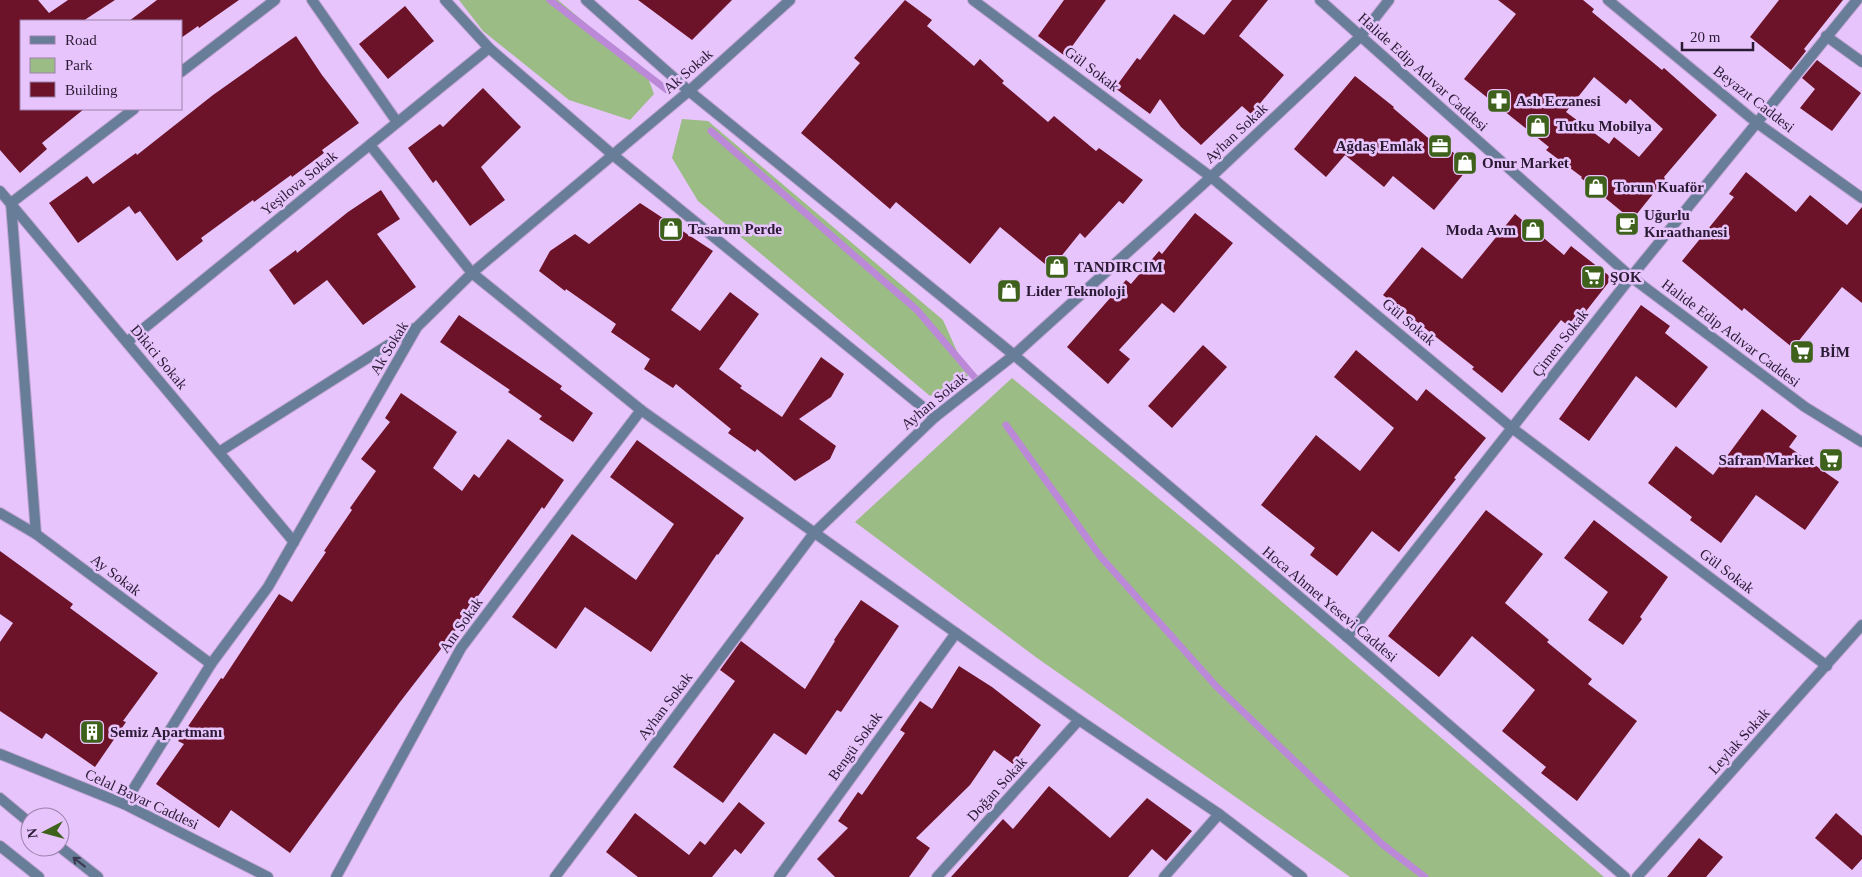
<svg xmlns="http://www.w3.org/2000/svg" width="1862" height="877" font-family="Georgia,serif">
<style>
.green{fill:#9cbc86}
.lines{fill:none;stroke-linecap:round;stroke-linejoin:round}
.stream{stroke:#bb89d7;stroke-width:7}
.building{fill:#6d1329;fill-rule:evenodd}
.minor-casing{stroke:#c1a3d4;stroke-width:12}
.tertiary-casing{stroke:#c1a3d4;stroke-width:12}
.minor{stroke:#687d97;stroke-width:10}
.tertiary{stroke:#687d97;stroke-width:10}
.oneway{stroke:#3d3852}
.labels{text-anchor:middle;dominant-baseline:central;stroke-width:5;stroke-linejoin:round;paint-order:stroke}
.street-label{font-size:15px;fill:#2b1a34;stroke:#e7c5fc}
.poi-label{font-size:15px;font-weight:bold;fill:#2b1a34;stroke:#e7c5fc;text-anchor:start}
</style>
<rect width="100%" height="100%" fill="#e7c5fc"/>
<g class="green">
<path d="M459,0H558L647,75L654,94L630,120L569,100L483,31Z"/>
<path d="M682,119L708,121L943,320L968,376L930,396L698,201L672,158Z"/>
<path d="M1012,378L1219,548L1604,877H1350L1037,658L855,522Z"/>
</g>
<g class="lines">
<g class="stream">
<path d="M550,0L667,90"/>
<path d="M711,131L917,310L976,379"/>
<path d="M1006,425L1100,556L1216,686L1382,844L1425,877"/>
</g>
</g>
<g class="building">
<path d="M0,0H38L49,13L68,0H115L83,21H21V109H84L42,143L47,149L20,173L0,150Z"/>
<path d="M157,0H239L199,28L198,26L181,38V21H129Z"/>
<path d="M638,0H732L692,40Z"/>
<path d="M905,0L932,20L927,26L974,66L980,59L1004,81L1002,83L1048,122L1054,116L1096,151L1099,148L1143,180L1123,204L1119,201L1085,238L1080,233L1051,269L1000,227L970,264L896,202L890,209L801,133L860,63L854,58Z"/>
<path d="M1064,0H1106L1065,56L1038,36Z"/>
<path d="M1232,0H1268L1239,36L1284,75L1251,114L1242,106L1201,145L1181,127L1160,99L1150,114L1115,88L1137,58L1140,60L1174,14L1204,35Z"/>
<path d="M1498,0H1583L1594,9L1592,12L1662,70L1664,68L1717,115L1664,177L1665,179L1632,220L1581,178L1582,177L1546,150L1549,147L1464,79L1516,14ZM1594,77L1626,104L1630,99L1663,129L1639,157L1614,137L1609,144L1566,112Z"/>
<path d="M1779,0H1843L1804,49L1806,51L1791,70L1750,37Z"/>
<path d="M405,6L434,41L388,79L359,44Z"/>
<path d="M296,36L322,75L359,123L322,150L324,153L292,177L291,175L254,202L253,200L201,238L203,241L177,261L140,211L135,214L129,206L78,243L49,203L87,176L93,184L136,153L137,155L213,95Z"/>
<path d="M1817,60L1861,93L1832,131L1800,108L1815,89L1802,78Z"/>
<path d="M1355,76L1394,107L1393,108L1441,149L1444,145L1470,166L1434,210L1393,176L1384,187L1345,155L1326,177L1294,149Z"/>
<path d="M483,88L521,127L481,167L505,200L470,226L436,180L433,183L408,148L440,124L443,127Z"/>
<path d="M1746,172L1796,212L1810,195L1847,225L1862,207V303L1842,287L1793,348L1744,308L1742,311L1682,261L1734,197L1729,194Z"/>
<path d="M381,190L400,219L377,234L416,287L363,325L327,280L294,305L269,270L296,250L297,253L348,212Z"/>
<path d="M640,203L713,251L671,310L700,331L730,292L759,314L719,369L742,386L740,388L782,417L821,357L844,374L831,397L799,419L836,446L830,459L795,481L757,449L755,452L728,433L731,429L676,384L673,388L644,369L650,359L611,332L616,324L566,289L565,291L539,271L550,251L575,234L589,244Z"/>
<path d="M1195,213L1233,243L1174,313L1162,303L1119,350L1130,359L1108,384L1067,347L1126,280L1131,284L1159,251L1162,254Z"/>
<path d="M1515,214L1564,255L1571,246L1612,278L1572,329L1561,320L1502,393L1472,369L1474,367L1383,295L1422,247L1462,279Z"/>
<path d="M1641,305L1670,326L1665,333L1708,367L1676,408L1636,376L1589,441L1559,419Z"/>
<path d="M459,315L562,386L560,389L593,413L573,442L539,419L542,416L508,392L510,390L440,342Z"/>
<path d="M1203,345L1227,367L1172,428L1148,406Z"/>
<path d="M1356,350L1417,401L1426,389L1486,438L1454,478L1456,479L1399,552L1372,531L1337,576L1310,555L1315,548L1261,505L1316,435L1360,471L1394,428L1334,377Z"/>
<path d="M401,393L457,432L433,468L462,491L474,474L479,478L508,439L564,480L544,509L542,507L476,599L478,601L400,702L290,853L231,810L219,828L156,784L184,744L178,741L221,678L223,679L279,594L292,602L326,552L324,551L352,510L350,508L376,471L361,459L390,422L385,418Z"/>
<path d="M1762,409L1797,436L1789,447L1839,482L1805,530L1756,495L1721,543L1690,520L1692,517L1648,483L1676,446L1713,475Z"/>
<path d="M637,440L744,518L718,555L717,554L651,652L585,607L556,649L512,617L572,534L636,580L674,524L610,477Z"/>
<path d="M1486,510L1543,554L1505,603L1549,640L1547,642L1592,679L1588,684L1637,721L1577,801L1541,773L1546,767L1502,731L1535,690L1472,636L1439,677L1388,636Z"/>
<path d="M1594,520L1668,577L1640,617L1642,619L1623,645L1588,620L1608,592L1564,558Z"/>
<path d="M0,551L73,604L70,608L158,673L123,721L126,722L95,767L46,733L42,739L0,711V642L13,623L0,614Z"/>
<path d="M861,600L899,626L841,712L837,710L806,755L774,733L723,803L673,767L735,681L720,670L741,641L805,689L835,641L834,640Z"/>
<path d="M959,666L992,687L1041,725L1013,764L994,750L970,785L916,838L930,848L909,877H835L817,859L848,828L838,821L858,792L862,795L905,733L900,730L920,701L932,709Z"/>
<path d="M1049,786L1110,838L1147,798L1192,831L1166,861L1152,849L1128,877H951L1003,819L1013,829Z"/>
<path d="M739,802L765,823L741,854L735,849L712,877H638L606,852L635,813L689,855L700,841L705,845Z"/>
<path d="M1836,813L1862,836V859L1852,870L1815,838Z"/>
<path d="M1699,838L1723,857L1706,877H1667Z"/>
</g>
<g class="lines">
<defs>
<g id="minor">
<path d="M312,0L397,122"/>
<path d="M445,0L489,48L613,155L935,417"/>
<path d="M586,0L689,91L1014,355"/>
<path d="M973,0L1211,177L1512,428L1827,666"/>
<path d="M1826,36L1862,62"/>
<path d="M181,72L275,0"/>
<path d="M370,145L472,273L641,410L1079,720L1219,814L1302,877"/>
<path d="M0,191L294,542"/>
<path d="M127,342L489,48"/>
<path d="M219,452L415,328"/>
<path d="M0,513L36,534L211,664"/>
<path d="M36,534L11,203L134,109"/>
<path d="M1347,637L1631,277L1857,0"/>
<path d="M0,754L124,804L268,877"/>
<path d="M124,804L211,664L268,587L417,327L472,273L689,91L790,0"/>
<path d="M336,877L461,648L641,410"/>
<path d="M555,877L814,533L935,417L1014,355L1211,177L1360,37L1389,0"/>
<path d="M779,877L956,633"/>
<path d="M937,877L1079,720"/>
<path d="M1164,877L1219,814"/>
<path d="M1637,877L1862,625"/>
</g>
<g id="tertiary">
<path d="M1320,0L1631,277L1805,407L1862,442"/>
<path d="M1608,0L1757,123L1862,198"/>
<path d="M1014,355L1347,637L1625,877"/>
<path d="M0,798L30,823"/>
<path d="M0,846L39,877"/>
<path d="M60,847L98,877"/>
</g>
</defs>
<use href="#minor" class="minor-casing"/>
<use href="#tertiary" class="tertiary-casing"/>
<use href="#minor" class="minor"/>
<use href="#tertiary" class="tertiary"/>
</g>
<defs><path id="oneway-shaft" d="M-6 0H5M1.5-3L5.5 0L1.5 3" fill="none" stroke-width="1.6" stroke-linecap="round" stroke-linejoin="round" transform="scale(1.25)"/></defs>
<use class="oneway" href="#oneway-shaft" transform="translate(79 862) rotate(-142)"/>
<defs>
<symbol id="pharmacy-square" viewBox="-11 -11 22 22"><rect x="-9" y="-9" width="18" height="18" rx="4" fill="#3e621b" stroke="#e7c5fc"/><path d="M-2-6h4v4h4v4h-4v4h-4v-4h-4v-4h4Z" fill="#fff"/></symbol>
<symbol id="shop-square" viewBox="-11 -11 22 22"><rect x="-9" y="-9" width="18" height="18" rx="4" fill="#3e621b" stroke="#e7c5fc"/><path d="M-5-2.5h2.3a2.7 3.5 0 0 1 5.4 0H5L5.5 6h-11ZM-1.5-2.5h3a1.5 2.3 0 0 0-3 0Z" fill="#fff"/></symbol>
<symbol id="office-square" viewBox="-11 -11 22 22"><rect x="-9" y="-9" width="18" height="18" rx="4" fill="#3e621b" stroke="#e7c5fc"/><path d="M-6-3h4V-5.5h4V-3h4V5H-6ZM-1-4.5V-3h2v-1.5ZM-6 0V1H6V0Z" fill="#fff"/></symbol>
<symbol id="cafe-square" viewBox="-11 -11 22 22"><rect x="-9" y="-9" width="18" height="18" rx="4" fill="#3e621b" stroke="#e7c5fc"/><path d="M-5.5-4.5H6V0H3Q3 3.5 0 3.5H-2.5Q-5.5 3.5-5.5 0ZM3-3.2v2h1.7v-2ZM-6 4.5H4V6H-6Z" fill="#fff"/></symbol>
<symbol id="supermarket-square" viewBox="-11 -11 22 22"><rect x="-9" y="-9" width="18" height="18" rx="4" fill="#3e621b" stroke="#e7c5fc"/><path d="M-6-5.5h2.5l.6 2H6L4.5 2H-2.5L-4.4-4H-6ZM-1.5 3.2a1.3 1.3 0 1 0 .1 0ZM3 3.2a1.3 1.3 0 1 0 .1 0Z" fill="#fff"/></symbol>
<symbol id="building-square" viewBox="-11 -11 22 22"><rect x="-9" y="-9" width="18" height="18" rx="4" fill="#3e621b" stroke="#e7c5fc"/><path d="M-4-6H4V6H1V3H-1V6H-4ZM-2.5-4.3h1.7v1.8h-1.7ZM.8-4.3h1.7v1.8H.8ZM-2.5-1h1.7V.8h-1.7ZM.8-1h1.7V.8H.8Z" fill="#fff"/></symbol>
</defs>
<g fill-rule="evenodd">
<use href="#pharmacy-square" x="1485" y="87" width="28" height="28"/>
<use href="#shop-square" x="1524" y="112" width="28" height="28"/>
<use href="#office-square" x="1426" y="132" width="28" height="28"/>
<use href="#shop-square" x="1451" y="149" width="28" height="28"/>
<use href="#shop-square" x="1582" y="173" width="28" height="28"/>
<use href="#cafe-square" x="1613" y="210" width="28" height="28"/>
<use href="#shop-square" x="657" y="215" width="28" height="28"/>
<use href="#shop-square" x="1519" y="216" width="28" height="28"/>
<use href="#shop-square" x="1043" y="253" width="28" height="28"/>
<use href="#supermarket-square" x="1579" y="263" width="28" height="28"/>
<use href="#shop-square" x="995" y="277" width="28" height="28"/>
<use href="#supermarket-square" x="1788" y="338" width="28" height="28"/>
<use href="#supermarket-square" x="1817" y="446" width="28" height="28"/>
<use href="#building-square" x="78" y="718" width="28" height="28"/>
</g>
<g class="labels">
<g class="street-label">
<text transform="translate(1092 69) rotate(37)">Gül Sokak</text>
<text transform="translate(688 71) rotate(-41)">Ak Sokak</text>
<text transform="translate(1423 72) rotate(42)">Halide Edip Adıvar Caddesi</text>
<text transform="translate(1754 99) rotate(38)">Beyazıt Caddesi</text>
<text transform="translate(1236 133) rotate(-43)">Ayhan Sokak</text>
<text transform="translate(299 183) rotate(-39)">Yeşilova Sokak</text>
<text transform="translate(1409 322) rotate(40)">Gül Sokak</text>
<text transform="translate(1731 333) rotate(37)">Halide Edip Adıvar Caddesi</text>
<text transform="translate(1560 343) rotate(-52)">Çimen Sokak</text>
<text transform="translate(389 348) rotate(-59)">Ak Sokak</text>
<text transform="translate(159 357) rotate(50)">Dikici Sokak</text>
<text transform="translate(934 401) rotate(-40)">Ayhan Sokak</text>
<text transform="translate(1727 571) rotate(37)">Gül Sokak</text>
<text transform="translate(116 575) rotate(37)">Ay Sokak</text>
<text transform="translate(1330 604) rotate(40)">Hoca Ahmet Yesevi Caddesi</text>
<text transform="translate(461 625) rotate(-55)">Anı Sokak</text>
<text transform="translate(665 706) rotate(-53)">Ayhan Sokak</text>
<text transform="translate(1739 741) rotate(-48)">Leylak Sokak</text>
<text transform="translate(855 746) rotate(-54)">Bengü Sokak</text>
<text transform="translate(997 789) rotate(-48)">Doğan Sokak</text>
<text transform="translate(142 799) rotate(25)">Celal Bayar Caddesi</text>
</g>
<g class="poi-label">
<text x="1516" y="101">Aslı Eczanesi</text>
<text x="1556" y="126">Tutku Mobilya</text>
<text x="1422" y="146" text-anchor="end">Ağdaş Emlak</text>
<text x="1482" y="163">Onur Market</text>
<text x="1614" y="187">Torun Kuaför</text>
<text x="1644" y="215">Uğurlu<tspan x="1644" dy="17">Kıraathanesi</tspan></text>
<text x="688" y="229">Tasarım Perde</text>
<text x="1516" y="230" text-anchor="end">Moda Avm</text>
<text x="1074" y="267">TANDIRCIM</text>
<text x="1610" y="277">ŞOK</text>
<text x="1026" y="291">Lider Teknoloji</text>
<text x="1820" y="352">BİM</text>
<text x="1814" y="460" text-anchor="end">Safran Market</text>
<text x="110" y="732">Semiz Apartmanı</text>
</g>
</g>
<rect x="20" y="20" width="162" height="90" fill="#e7c5fc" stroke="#9c81ac"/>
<rect x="30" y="36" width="25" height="8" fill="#687d97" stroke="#9c81ac"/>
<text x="65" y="45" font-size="15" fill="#2b1a34">Road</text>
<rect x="30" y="58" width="25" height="15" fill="#9cbc86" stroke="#9c81ac"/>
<text x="65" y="70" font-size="15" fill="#2b1a34">Park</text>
<rect x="30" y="82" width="25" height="15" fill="#6d1329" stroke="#9c81ac"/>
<text x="65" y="95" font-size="15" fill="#2b1a34">Building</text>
<g transform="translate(45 832) rotate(264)"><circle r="24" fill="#e7c5fc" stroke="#9c81ac"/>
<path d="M0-4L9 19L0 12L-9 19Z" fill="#3e621b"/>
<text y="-8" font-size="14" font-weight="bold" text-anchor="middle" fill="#2b1a34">N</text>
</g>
<path d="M1682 42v8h71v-8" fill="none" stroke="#2b1a34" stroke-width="2.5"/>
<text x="1690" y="42" font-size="15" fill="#2b1a34" stroke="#e7c5fc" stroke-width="4" paint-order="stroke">20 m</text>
</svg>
